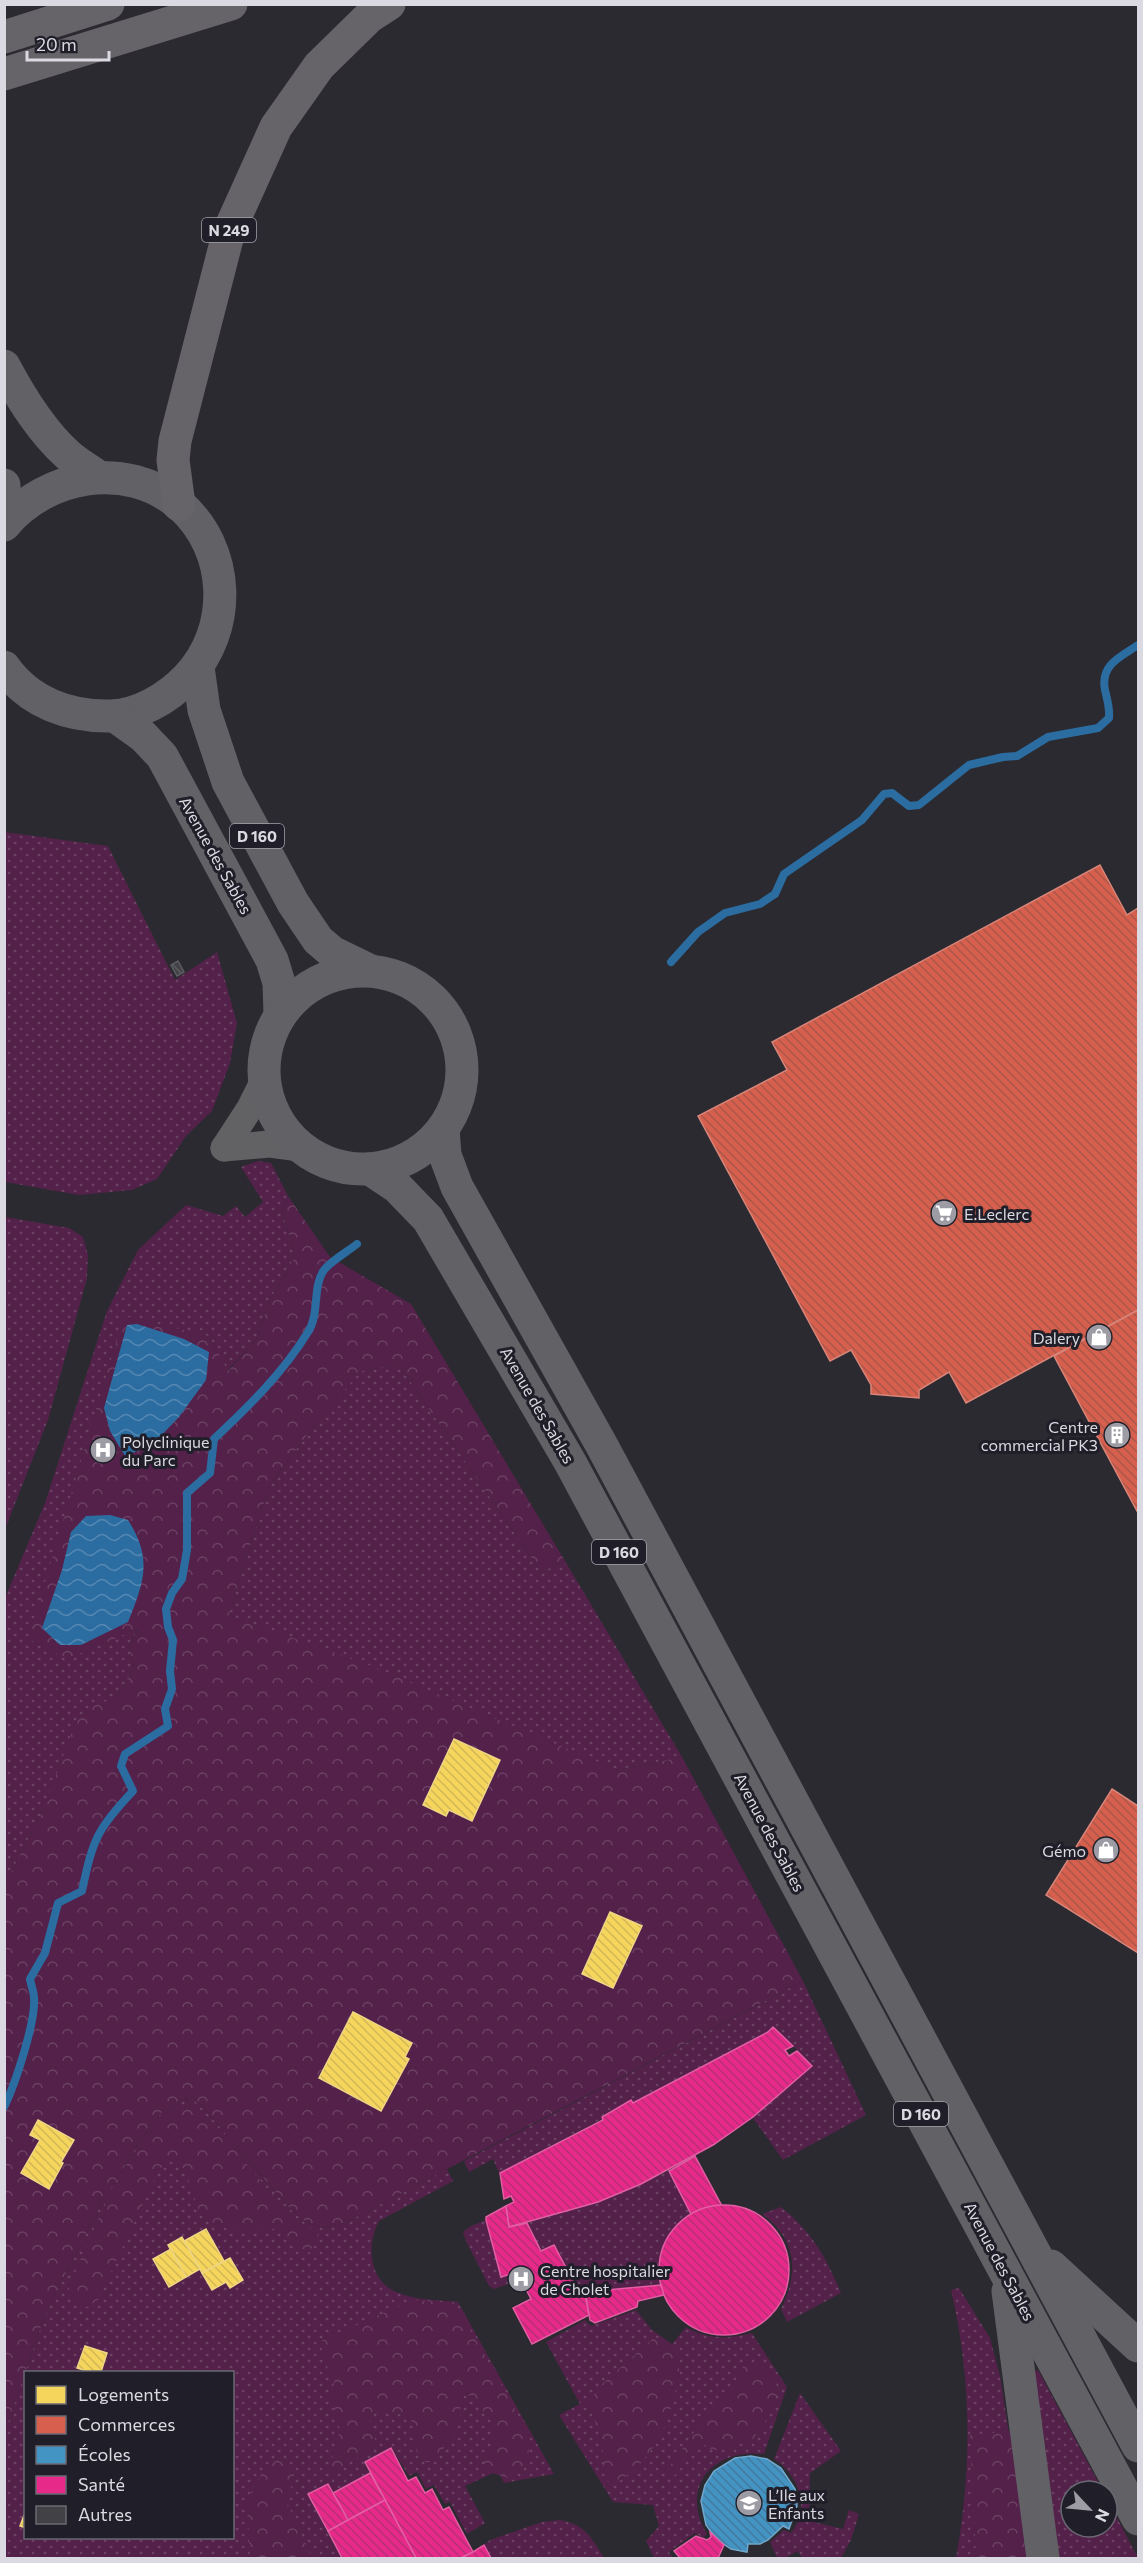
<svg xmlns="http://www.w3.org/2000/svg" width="1143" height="2563" font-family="Commissioner,sans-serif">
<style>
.green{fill:url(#green-dots);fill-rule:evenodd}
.forest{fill:url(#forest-crowns)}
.water{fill:url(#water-waves)}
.homes{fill:url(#homes-back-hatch);stroke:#eed684;stroke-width:1.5}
.shops{fill:url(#shops-back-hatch);stroke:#d8857a;stroke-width:1.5}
.schools{fill:url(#schools-back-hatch);stroke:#71a8cc;stroke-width:1.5}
.health{fill:url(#health-back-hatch);stroke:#e35ea4;stroke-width:1.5}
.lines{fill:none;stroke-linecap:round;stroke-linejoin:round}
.stream{stroke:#2c6da1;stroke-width:8}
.building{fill:url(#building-back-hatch);stroke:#5c5e63;stroke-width:1.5}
.minor{stroke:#626163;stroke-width:27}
.primary{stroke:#626166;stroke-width:33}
.trunk{stroke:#666469;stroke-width:33}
.labels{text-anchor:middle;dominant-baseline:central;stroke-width:6;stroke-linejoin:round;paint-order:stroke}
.shield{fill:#1f1e29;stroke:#a3a2aa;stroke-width:1.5}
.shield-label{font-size:15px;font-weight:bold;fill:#dbdae2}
.street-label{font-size:16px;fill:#dbdae2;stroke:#1f1e29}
.poi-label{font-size:16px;fill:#dbdae2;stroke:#1f1e29;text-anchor:start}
</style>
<defs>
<pattern id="green-dots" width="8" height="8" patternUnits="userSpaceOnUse" patternTransform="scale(1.5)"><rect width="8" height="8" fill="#53214a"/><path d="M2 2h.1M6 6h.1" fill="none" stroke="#6b4164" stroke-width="1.8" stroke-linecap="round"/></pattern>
<pattern id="forest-crowns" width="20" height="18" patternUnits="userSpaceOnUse" patternTransform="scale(1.5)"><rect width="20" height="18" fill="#53214a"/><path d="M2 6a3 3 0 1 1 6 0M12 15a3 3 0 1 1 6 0" fill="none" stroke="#6b4164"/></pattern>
<pattern id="water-waves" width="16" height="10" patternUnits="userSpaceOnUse" patternTransform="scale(1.5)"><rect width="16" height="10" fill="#2c6da1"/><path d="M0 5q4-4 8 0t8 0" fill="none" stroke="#5488b2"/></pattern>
<pattern id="homes-back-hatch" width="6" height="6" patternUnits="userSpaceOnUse" patternTransform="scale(1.5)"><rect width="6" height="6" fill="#f6d55c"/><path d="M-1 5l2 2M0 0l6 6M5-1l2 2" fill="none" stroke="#d2b757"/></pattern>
<pattern id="shops-back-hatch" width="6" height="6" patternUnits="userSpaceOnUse" patternTransform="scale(1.5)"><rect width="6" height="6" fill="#d6604d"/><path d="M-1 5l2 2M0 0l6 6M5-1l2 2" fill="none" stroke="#aa574a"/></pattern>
<pattern id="schools-back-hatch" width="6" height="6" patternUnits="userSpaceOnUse" patternTransform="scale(1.5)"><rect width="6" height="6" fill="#4393c3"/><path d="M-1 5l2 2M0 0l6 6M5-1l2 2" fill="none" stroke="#437a9d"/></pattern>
<pattern id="health-back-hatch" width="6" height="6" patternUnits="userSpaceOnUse" patternTransform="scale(1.5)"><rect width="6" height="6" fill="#e7298a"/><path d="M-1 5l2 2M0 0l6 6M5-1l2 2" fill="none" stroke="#b63075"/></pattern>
<pattern id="building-back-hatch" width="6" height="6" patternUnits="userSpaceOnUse" patternTransform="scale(1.5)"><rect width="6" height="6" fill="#414146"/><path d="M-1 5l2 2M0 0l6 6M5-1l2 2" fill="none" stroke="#5c5c60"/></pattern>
</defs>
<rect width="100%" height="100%" fill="#2b2a30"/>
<g class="green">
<path d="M4,832L108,846L175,980L217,952L237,1023L230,1063L212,1111L186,1136L157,1179L132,1190L79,1195L5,1182Z"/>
<path d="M258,1161L271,1163L288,1196L282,1210L295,1257L270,1299L256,1340L227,1371L209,1336L67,1659L138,1628L129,1647L134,1667L114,1702L43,1810L5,1884V1598L45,1503L107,1311L138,1250L186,1205L223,1216L236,1206L245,1217L263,1202L241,1167Z"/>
<path d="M5,1217L69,1228L83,1237L88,1255L87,1278L48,1420L5,1529Z"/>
<path d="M399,1365L541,1572L565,1561L682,1757L617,1770L229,1615L245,1560L270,1485L312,1428L360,1371Z"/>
<path d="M803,1981L866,2115L783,2160L753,2118L813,2066L773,2026L768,2031L633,2103L631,2100L601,2117L602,2119L499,2173L493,2159L469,2172L464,2161Z"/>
<path d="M193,2096L293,2212C313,2228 320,2230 345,2223L447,2169L453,2181L379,2221C367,2243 368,2278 394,2291C412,2300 438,2300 458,2302L554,2474L504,2483L498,2471L465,2486L485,2523L467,2534L450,2502L445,2504L434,2485L426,2489L417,2472L409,2476L391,2447L364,2462L369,2473L334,2492L328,2483L307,2494L341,2558H5V2431L46,2312L101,2204L141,2139L162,2112ZM26,2372H232V2538H26Z"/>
<path d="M669,2171L691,2214C667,2232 656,2255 661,2285L579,2292L554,2245L541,2251L527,2223L598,2202Z"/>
<path d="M781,2207C812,2232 826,2257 841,2293L787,2322L781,2309C799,2273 797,2239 762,2214Z"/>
<path d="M486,2220L501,2277L507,2275L508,2284L494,2289L489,2286L466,2241L463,2232L471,2226Z"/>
<path d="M959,2288L990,2338L1000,2376L1028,2558H956C972,2470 972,2378 951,2290Z"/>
<path d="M636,2310L652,2330L672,2344L686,2327C709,2340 727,2339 752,2333L787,2387L764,2454C713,2448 679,2487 707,2534L703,2538L695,2533L669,2552L673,2558H654L646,2541L659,2526L653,2505L613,2502L559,2415L580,2404L546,2342L585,2320L591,2326Z"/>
<path d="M1038,2370L1103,2491H1071V2527H1107V2499L1138,2558H1057L1030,2373Z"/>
<path d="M800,2393L841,2451L810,2473L809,2521L843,2529L849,2510L859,2514L851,2540L841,2558H802L798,2551L785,2558H777L770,2542L784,2530L791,2533C811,2509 799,2475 774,2459Z"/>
<path d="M560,2520C586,2525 591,2537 604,2558H592L591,2556L587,2558H491L484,2545L490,2540L542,2522Z"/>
</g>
<g class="forest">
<path d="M288,1196L330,1257L411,1304L565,1561L541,1572L399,1365L361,1371L312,1428L270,1485L245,1560L229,1615L374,1667L617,1770L682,1757L803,1981L345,2223C320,2230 313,2228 293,2212L193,2096L162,2112L141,2139L101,2204L46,2312L5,2431V1884L43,1810L76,1721L99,1701L114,1702L134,1667L129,1647L138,1629L67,1659L28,1639L124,1316L209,1336L228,1371L256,1340L270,1299L295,1257L282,1210Z"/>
<path d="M193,2101L289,2214L319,2235L309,2253L275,2229L243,2231L220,2227L200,2215L185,2169L170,2161L159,2170L98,2300L87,2307L69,2299V2287C92,2233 121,2158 164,2115C171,2109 184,2105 193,2101Z"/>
<path d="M413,2300L455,2303L526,2429L530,2463L512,2479L485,2471L483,2454L493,2444L494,2425L472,2396L461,2395L460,2419L451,2441L431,2462H420L413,2439L416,2426C405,2412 389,2411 372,2412L369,2425L378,2446L332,2472L329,2470L340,2430L330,2397L335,2378L323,2361L321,2341Z"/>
<path d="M655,2337L667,2343L680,2359C676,2410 659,2458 612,2486C598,2469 606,2460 601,2440C598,2427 593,2416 587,2404L601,2385Z"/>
<path d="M745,2363H759C765,2369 774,2377 777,2386C782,2402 760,2429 751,2442L724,2447L714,2451L705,2445L698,2446L674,2476H670L667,2470L712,2407L727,2396Z"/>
<path d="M1010,2431L1030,2558H976L970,2435Z"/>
<path d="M273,2460H284L294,2469V2482L285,2498L312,2558H250L247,2500L265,2467Z"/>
</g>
<g class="water">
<path d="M137,1324L184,1339L209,1352L206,1380L179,1417L152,1445L125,1456L110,1431L104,1408L127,1325Z"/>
<path d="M110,1515L128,1520C153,1559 144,1582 128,1622L81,1645H60L42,1628L62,1570L71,1532L86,1516Z"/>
</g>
<g class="homes">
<path d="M454,1739L500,1760L472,1821L449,1810L446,1816L423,1805Z"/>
<path d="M610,1912L642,1926L613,1988L582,1974Z"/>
<path d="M353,2012L412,2043L405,2057L409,2059L381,2111L319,2078Z"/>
<path d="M38,2120L74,2140L61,2162L63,2163L49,2189L21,2173L40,2140L30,2135Z"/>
<path d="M206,2229L224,2261L202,2273L184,2241Z"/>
<path d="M182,2237L200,2269L186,2277L168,2245Z"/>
<path d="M171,2249L186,2277L169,2287L153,2259Z"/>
<path d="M230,2258L243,2280L230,2288L226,2282L212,2290L202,2273Z"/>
<path d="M85,2346L107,2353L101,2372H90L77,2368Z"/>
<path d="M26,2510V2528L20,2526Z"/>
</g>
<g class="shops">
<path d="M1100,865L1127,915L1138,908V1310L966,1403L949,1372L919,1390V1398L871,1394V1385L851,1350L830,1361L698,1116L787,1070L772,1042Z"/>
<path d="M1138,1310V1513L1054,1356Z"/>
<path d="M1112,1789L1138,1806V1953L1046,1895Z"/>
</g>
<path class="schools" d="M751,2456L767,2459L781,2468L795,2489L797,2506L789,2529L783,2526L768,2540L760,2544H748L747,2552L731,2549L716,2539L706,2525L701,2501L705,2485L714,2471L735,2458Z"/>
<g class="health">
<path d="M773,2027L793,2046L785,2050L789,2056L797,2051L812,2066L753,2117L713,2145L641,2184L598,2202L509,2227L506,2206L514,2202L511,2196L504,2199L500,2173L603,2120L602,2117L631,2100L633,2103L768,2032Z"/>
<path d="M695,2156L722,2206L691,2214L669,2171Z"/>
<circle cx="724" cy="2270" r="65"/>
<path d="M506,2206L509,2227L527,2223L541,2251L554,2245L579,2292H585L589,2315L532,2344L513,2308L531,2299L517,2272L501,2277L486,2220V2217Z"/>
<path d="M661,2285L664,2295L638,2301L637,2307L595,2323L590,2320L585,2292Z"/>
<path d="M391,2448L408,2481L416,2477L425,2493L432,2489L443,2510L449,2507L473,2552L461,2558H416L365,2462Z"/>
<path d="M370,2473L385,2500L348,2520L333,2493Z"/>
<path d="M328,2484L348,2520L328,2531L308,2494Z"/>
<path d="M385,2500L416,2558H342L328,2531Z"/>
<path d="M710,2532L724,2545L718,2558H680L674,2551L696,2536L707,2540L711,2537Z"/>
<path d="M484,2545L491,2558H461L473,2552Z"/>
</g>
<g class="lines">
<g class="stream">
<path d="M671,962L698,932L725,913L760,904L775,894L784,874L862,820L884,794L892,793L909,806L919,805L969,765L1003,757L1017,756L1048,737L1098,728L1109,718C1110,708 1107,699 1105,690C1100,665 1120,657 1138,645"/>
<path d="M4,2107C15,2085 36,2021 34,1998C34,1992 31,1985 30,1979L45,1953L58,1903L82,1891C93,1839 97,1829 133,1791L121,1766L125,1754L168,1726L165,1709L172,1689L170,1671L173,1640L168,1627L166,1609L172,1593L182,1579L187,1550V1493L210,1473L214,1439C248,1407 283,1373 308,1332C320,1314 312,1287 324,1270C332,1260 347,1252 357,1244"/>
</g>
</g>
<path class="building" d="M178,961L184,972L177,976L171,965Z"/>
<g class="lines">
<g class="minor">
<path d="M224,1148L250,1108L263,1082"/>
<path d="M224,1148L270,1144L300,1148"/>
</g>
<g class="primary">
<path d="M4,366C21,398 41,431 68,455C77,463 89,470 99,477"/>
<path d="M4,485L6,523"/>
<path d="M4,525C47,474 126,460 179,504C231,549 233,630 187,678C168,698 139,715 111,716C70,717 29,703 4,667"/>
<path d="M198,667L204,710L228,782L293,903L318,940L332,952L369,970"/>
<path d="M115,716L143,736L162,756L272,960L279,983L280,1014"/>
<circle cx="363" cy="1070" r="99"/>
<path d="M443,1129L445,1155L457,1187L601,1444L1138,2446"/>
<path d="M370,1169L397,1187L428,1219L570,1462L1138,2519"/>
<path d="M1051,2266L1138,2346"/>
<path d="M1008,2291L1043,2558"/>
</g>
<g class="trunk">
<path d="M4,37L108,4"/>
<path d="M4,74L231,4"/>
<path d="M179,505L173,460L175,441L229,231L276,127L319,66L369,17L389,4"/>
</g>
</g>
<defs>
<symbol id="supermarket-disc" viewBox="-11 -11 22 22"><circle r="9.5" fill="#9d9ca4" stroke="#1f1e29"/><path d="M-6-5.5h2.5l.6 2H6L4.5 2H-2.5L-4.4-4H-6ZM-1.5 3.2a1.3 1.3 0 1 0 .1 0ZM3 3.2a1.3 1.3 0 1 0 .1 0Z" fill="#fff"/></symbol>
<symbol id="shop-disc" viewBox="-11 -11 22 22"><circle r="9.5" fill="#9d9ca4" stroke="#1f1e29"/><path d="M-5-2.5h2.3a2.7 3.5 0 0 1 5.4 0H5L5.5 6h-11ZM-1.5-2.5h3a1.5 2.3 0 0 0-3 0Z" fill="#fff"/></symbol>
<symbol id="building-disc" viewBox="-11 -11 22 22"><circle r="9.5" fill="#9d9ca4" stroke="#1f1e29"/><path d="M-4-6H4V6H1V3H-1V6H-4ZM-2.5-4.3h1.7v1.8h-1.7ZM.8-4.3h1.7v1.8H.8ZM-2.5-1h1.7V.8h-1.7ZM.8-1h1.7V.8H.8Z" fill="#fff"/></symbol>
<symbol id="hospital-disc" viewBox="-11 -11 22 22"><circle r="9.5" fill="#9d9ca4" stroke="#1f1e29"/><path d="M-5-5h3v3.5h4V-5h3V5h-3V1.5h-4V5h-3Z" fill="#fff"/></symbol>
<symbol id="school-disc" viewBox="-11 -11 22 22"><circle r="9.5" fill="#9d9ca4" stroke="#1f1e29"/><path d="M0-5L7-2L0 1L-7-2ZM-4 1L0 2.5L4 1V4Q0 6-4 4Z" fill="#fff"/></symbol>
</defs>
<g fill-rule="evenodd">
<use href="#supermarket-disc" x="929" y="1198" width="30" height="30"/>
<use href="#shop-disc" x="1084" y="1322" width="30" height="30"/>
<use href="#building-disc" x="1102" y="1420" width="30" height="30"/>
<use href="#hospital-disc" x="88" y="1435" width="30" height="30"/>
<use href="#shop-disc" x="1091" y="1835" width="30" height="30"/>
<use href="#hospital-disc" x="506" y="2264" width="30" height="30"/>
<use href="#school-disc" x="734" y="2488" width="30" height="30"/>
</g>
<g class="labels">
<g class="shield">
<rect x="202" y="218" width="54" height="24" rx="4.5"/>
<rect x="230" y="824" width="54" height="24" rx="4.5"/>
<rect x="592" y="1540" width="54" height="24" rx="4.5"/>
<rect x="894" y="2102" width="54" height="24" rx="4.5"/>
</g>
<g class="shield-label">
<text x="229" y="230">N 249</text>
<text x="257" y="836">D 160</text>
<text x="619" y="1552">D 160</text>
<text x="921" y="2114">D 160</text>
</g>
<g class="street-label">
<text transform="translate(216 855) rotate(61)">Avenue des Sables</text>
<text transform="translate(538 1405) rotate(60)">Avenue des Sables</text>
<text transform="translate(770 1832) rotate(62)">Avenue des Sables</text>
<text transform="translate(1000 2261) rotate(62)">Avenue des Sables</text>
</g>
<g class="poi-label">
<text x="964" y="1213">E.Leclerc</text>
<text x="1080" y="1337" text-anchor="end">Dalery</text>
<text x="1098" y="1426" text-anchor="end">Centre<tspan x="1098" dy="18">commercial PK3</tspan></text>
<text x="122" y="1441">Polyclinique<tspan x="122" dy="18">du Parc</tspan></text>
<text x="1086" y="1850" text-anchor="end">Gémo</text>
<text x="540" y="2270">Centre hospitalier<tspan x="540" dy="18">de Cholet</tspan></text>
<text x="768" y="2494">L’Ile aux<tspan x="768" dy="18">Enfants</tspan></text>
</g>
</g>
<rect width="1143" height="2563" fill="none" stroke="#dbdae2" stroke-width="12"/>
<rect x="24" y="2371" width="210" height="168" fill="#1f1e29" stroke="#6a6973" stroke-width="1.5"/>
<rect x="36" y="2386" width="30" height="18" fill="#f6d55c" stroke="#6a6973" stroke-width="1.5"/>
<text x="78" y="2401" font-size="18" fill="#dbdae2">Logements</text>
<rect x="36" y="2416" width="30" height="18" fill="#d6604d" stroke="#6a6973" stroke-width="1.5"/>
<text x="78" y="2431" font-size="18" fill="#dbdae2">Commerces</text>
<rect x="36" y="2446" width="30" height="18" fill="#4393c3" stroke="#6a6973" stroke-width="1.5"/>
<text x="78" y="2461" font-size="18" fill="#dbdae2">Écoles</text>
<rect x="36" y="2476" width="30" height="18" fill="#e7298a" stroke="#6a6973" stroke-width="1.5"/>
<text x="78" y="2491" font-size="18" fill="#dbdae2">Santé</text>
<rect x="36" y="2506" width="30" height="18" fill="#414146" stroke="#6a6973" stroke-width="1.5"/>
<text x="78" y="2521" font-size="18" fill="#dbdae2">Autres</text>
<g transform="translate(1089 2509) rotate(116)"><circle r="28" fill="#1f1e29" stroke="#6a6973" stroke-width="1.5"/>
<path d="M0-4.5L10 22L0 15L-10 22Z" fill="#9d9ca4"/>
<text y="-9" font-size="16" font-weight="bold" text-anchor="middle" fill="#dbdae2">N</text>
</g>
<path d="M27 51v9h82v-9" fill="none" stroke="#dbdae2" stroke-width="3"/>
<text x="36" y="51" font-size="18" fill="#dbdae2" stroke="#1f1e29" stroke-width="4.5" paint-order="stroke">20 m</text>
</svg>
